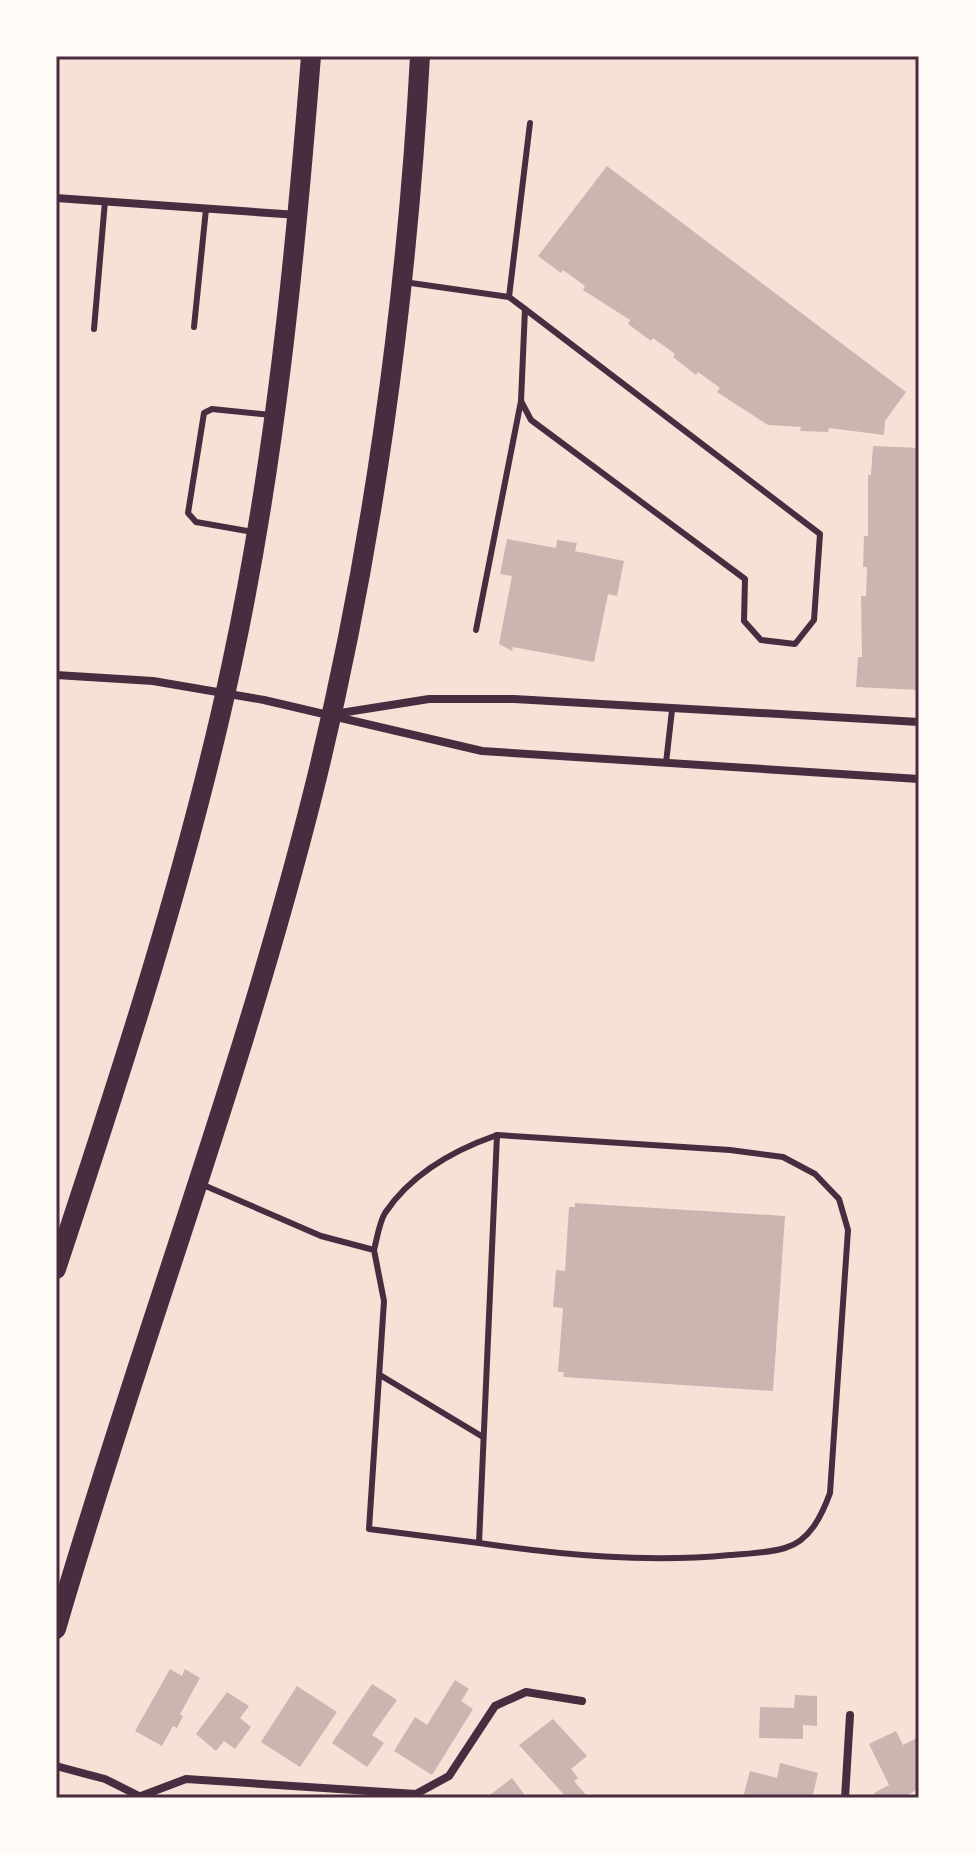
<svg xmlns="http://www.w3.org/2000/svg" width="975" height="1854" font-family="'PT Serif',serif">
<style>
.building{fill:#ccb4b1}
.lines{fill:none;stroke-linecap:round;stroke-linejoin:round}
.service{stroke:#4a2c40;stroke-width:6}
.minor{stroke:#4a2c40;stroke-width:8}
.primary{stroke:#4a2c40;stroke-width:20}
.neatline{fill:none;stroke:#4a2c40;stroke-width:3}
</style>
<rect width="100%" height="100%" fill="#f7e1d7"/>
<g class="building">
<path d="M607,166L906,392L885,421L884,435L829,428L828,432L800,431L801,427L768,425L717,392L720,388L698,372L696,375L673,357L675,354L653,338L651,341L628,324L630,320L583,290L585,286L563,270L561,273L538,256Z"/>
<path d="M873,446L919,448V690L856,687L858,657H862L861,596H866L867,567H863L864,536H868V475H871Z"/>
<path d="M507,539L556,548L557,540L577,543L575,551L624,561L617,596L608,594L594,662L513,647L512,651L499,644L512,576L500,574Z"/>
<path d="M575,1203L785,1216L773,1391L563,1377L564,1372H558L563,1308L553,1307L556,1270L565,1271L569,1207H575Z"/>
<path d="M170,1669L182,1676L185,1669L200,1678L180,1714L183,1716L177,1728L173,1726L162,1746L135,1731Z"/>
<path d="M455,1680L469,1689L461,1701L473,1709L432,1775L394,1751L415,1717L427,1725Z"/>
<path d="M372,1684L397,1700L372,1735L384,1743L367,1767L332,1743Z"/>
<path d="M297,1686L337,1712L300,1767L261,1742Z"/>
<path d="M227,1692L249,1706L240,1718L251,1727L235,1749L224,1741L216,1751L196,1734Z"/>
<path d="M795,1695L817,1696V1726L803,1725V1739L759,1738L760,1707L794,1708Z"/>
<path d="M553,1719L587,1756L571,1769L578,1778L574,1781L587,1796L584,1798H567L519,1745Z"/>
<path d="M896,1731L903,1745L919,1737V1789L901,1798H876L874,1793L889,1785L869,1744Z"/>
<path d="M780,1763L818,1773L812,1798H743L750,1771L777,1778Z"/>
<path d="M512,1778L527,1798H493L490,1795Z"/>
</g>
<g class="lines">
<g class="service">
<path d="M404,282L509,297L525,309L820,534L814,620L795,644L761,640L744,621L745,579L531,420L521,401L525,309"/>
<path d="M509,297L530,123"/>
<path d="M194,327L206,209"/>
<path d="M94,329L105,201"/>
<path d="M253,532L196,522L188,513L204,413L212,409L271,415"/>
<path d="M476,630L521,401"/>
<path d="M666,763L672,710"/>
<path d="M201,1184L321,1236L374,1250L384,1301L369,1529L479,1543L497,1135C454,1150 411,1174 385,1213C379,1223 377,1239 374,1250"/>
<path d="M380,1375L483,1437"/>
<path d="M479,1543C562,1555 647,1563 730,1555C748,1554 768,1553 785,1548C810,1541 822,1515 830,1493L848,1230L839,1199L815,1174L783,1157L730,1150L497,1135"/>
</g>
<g class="minor">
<path d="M56,198L298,215"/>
<path d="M56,675L153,681L264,700L482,751L919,779"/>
<path d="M334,714L429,699H514L919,722"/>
<path d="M56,1766L105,1779L143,1798"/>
<path d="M141,1796L186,1779L416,1794L449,1776L495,1706L526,1692L582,1701"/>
<path d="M845,1798L850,1715"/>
</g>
<g class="primary">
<path d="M56,1269C122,1070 188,869 232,663C275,463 295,260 311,56"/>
<path d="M56,1629C137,1350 241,1079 312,797C372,559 407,300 420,56"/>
</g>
</g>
<rect width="975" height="1854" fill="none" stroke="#fffaf5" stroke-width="116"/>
<rect x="58" y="58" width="859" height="1738" class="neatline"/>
</svg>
